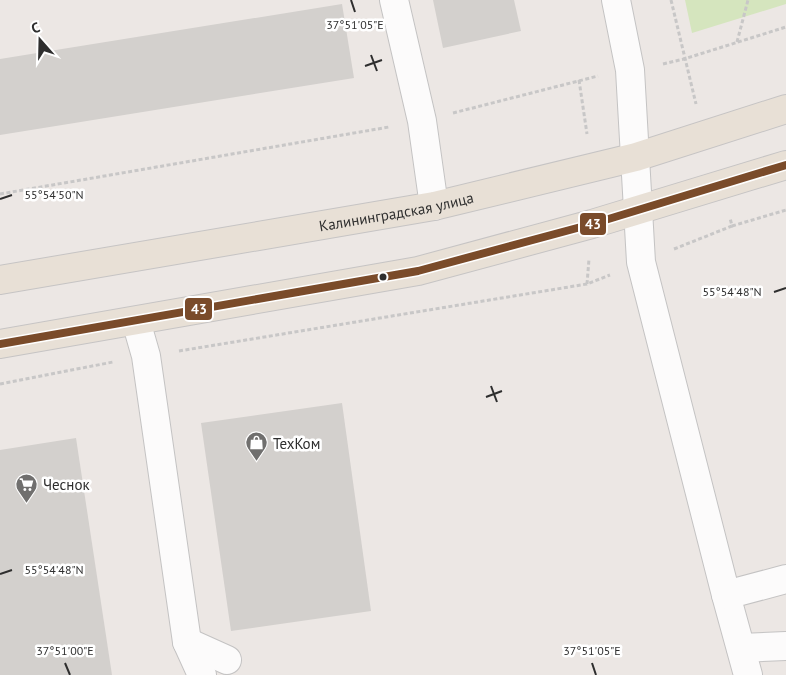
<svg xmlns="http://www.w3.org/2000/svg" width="786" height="675" font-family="'PT Sans',sans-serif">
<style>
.green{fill:#d5e5be}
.building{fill:#d3d0cd}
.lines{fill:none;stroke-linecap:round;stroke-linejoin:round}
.minor-casing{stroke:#c4c3c3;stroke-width:30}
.major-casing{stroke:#c6c4c4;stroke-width:30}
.path{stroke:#c8c7c7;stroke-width:3;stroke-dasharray:4 2.5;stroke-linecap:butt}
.minor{stroke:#fcfbfb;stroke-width:28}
.major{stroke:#e8e0d6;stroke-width:28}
.bus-1-casing{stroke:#fff;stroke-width:11}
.bus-1{stroke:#7a4b2a;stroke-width:8}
.ticks{fill:none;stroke:#2e2e2e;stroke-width:2}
.bus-dot{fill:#2e2e2e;stroke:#fff;stroke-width:2}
.labels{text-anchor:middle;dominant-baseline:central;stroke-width:5;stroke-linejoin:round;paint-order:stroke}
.street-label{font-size:15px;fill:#2e2e2e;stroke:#fff}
.poi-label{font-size:15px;fill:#2e2e2e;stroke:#fff;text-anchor:start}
.ticks-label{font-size:12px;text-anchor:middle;fill:#2e2e2e;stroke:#fff;stroke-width:5;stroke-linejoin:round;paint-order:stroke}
.line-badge{stroke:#fff;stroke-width:2}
.badge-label{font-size:14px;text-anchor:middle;font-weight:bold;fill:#fff}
</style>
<rect width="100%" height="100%" fill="#ece7e4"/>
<path class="green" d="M685,0H786V4L692,33Z"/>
<g class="building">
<path d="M433,0H514L521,31L443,48Z"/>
<path d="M342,4L354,78L0,135V59Z"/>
<path d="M342,403L371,611L231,631L201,423Z"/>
<path d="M76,438L112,675H0V450Z"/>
</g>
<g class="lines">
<defs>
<g id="minor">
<path d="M394,0L422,121L434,206"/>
<path d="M616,0L630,70L641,262L726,595L748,675"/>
<path d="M136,321L146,356L187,642L202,675"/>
<path d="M726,595L786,579"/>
<path d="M187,642L227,660"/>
<path d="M741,648L786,646"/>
</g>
<g id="major">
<path id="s1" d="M0,280L434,206L636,157L786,109"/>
<path d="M0,344L418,271L592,224L786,165"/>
</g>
</defs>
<use href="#minor" class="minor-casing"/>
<use href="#major" class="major-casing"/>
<g class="path">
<path d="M671,0L696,104"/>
<path d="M737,42L748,0"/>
<path d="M663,64L684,59L786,27"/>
<path d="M579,80L587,134"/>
<path d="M453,113L598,76"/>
<path d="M0,194L389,127"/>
<path d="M732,226L786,210"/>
<path d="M674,249L732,226L730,218"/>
<path d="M587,284L589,259"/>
<path d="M179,351L587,284L610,275"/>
<path d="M0,384L113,362"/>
</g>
<use href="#minor" class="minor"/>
<use href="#major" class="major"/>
<defs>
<path id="bus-1" d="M0,344L418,271L592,224L786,165"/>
</defs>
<use href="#bus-1" class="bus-1-casing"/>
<use href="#bus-1" class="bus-1"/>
</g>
<path class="ticks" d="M351,0L355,12M371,55L377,71M365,66L382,60M0,199L12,195M774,292L786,288M491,386L497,402M486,397L502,391M0,574L12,570M65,663L70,675M592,663L596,675"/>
<defs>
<symbol id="shop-pin" viewBox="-11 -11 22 30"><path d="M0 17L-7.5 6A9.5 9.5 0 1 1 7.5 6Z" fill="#706f6e" stroke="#fff"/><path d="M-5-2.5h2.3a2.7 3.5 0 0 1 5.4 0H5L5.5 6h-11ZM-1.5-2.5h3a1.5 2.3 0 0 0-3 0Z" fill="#fff"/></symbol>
<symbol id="supermarket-pin" viewBox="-11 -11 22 30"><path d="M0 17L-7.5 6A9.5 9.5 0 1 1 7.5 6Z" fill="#706f6e" stroke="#fff"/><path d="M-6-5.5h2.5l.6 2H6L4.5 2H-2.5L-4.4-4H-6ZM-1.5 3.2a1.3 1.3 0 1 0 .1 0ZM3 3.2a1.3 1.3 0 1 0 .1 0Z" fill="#fff"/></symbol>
</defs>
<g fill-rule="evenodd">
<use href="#shop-pin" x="244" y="430" width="25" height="34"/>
<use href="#supermarket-pin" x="14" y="472" width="25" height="34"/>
</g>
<circle class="bus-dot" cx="383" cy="277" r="4.5"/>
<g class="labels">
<g class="street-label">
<text stroke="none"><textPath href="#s1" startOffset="402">Калининградская улица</textPath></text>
</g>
<g class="poi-label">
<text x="273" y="443">ТехКом</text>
<text x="43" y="484">Чеснок</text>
</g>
</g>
<g class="ticks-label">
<text x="355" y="29">37°51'05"E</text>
<text x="54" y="199">55°54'50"N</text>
<text x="732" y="296">55°54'48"N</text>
<text x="54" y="574">55°54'48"N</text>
<text x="65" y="655">37°51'00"E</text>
<text x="592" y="655">37°51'05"E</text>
</g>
<g class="line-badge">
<rect x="579" y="212" width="28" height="24" rx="5" fill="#7a4b2a"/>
<rect x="184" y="297" width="29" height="24" rx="5" fill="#7a4b2a"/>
</g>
<g class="badge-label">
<text x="593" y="229">43</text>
<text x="199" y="314">43</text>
</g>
<g transform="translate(40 40) rotate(340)" stroke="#ffffff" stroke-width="4" paint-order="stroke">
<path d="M0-4L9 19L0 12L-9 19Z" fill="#2e2e2e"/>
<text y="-8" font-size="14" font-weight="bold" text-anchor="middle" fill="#2e2e2e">С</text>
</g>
</svg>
